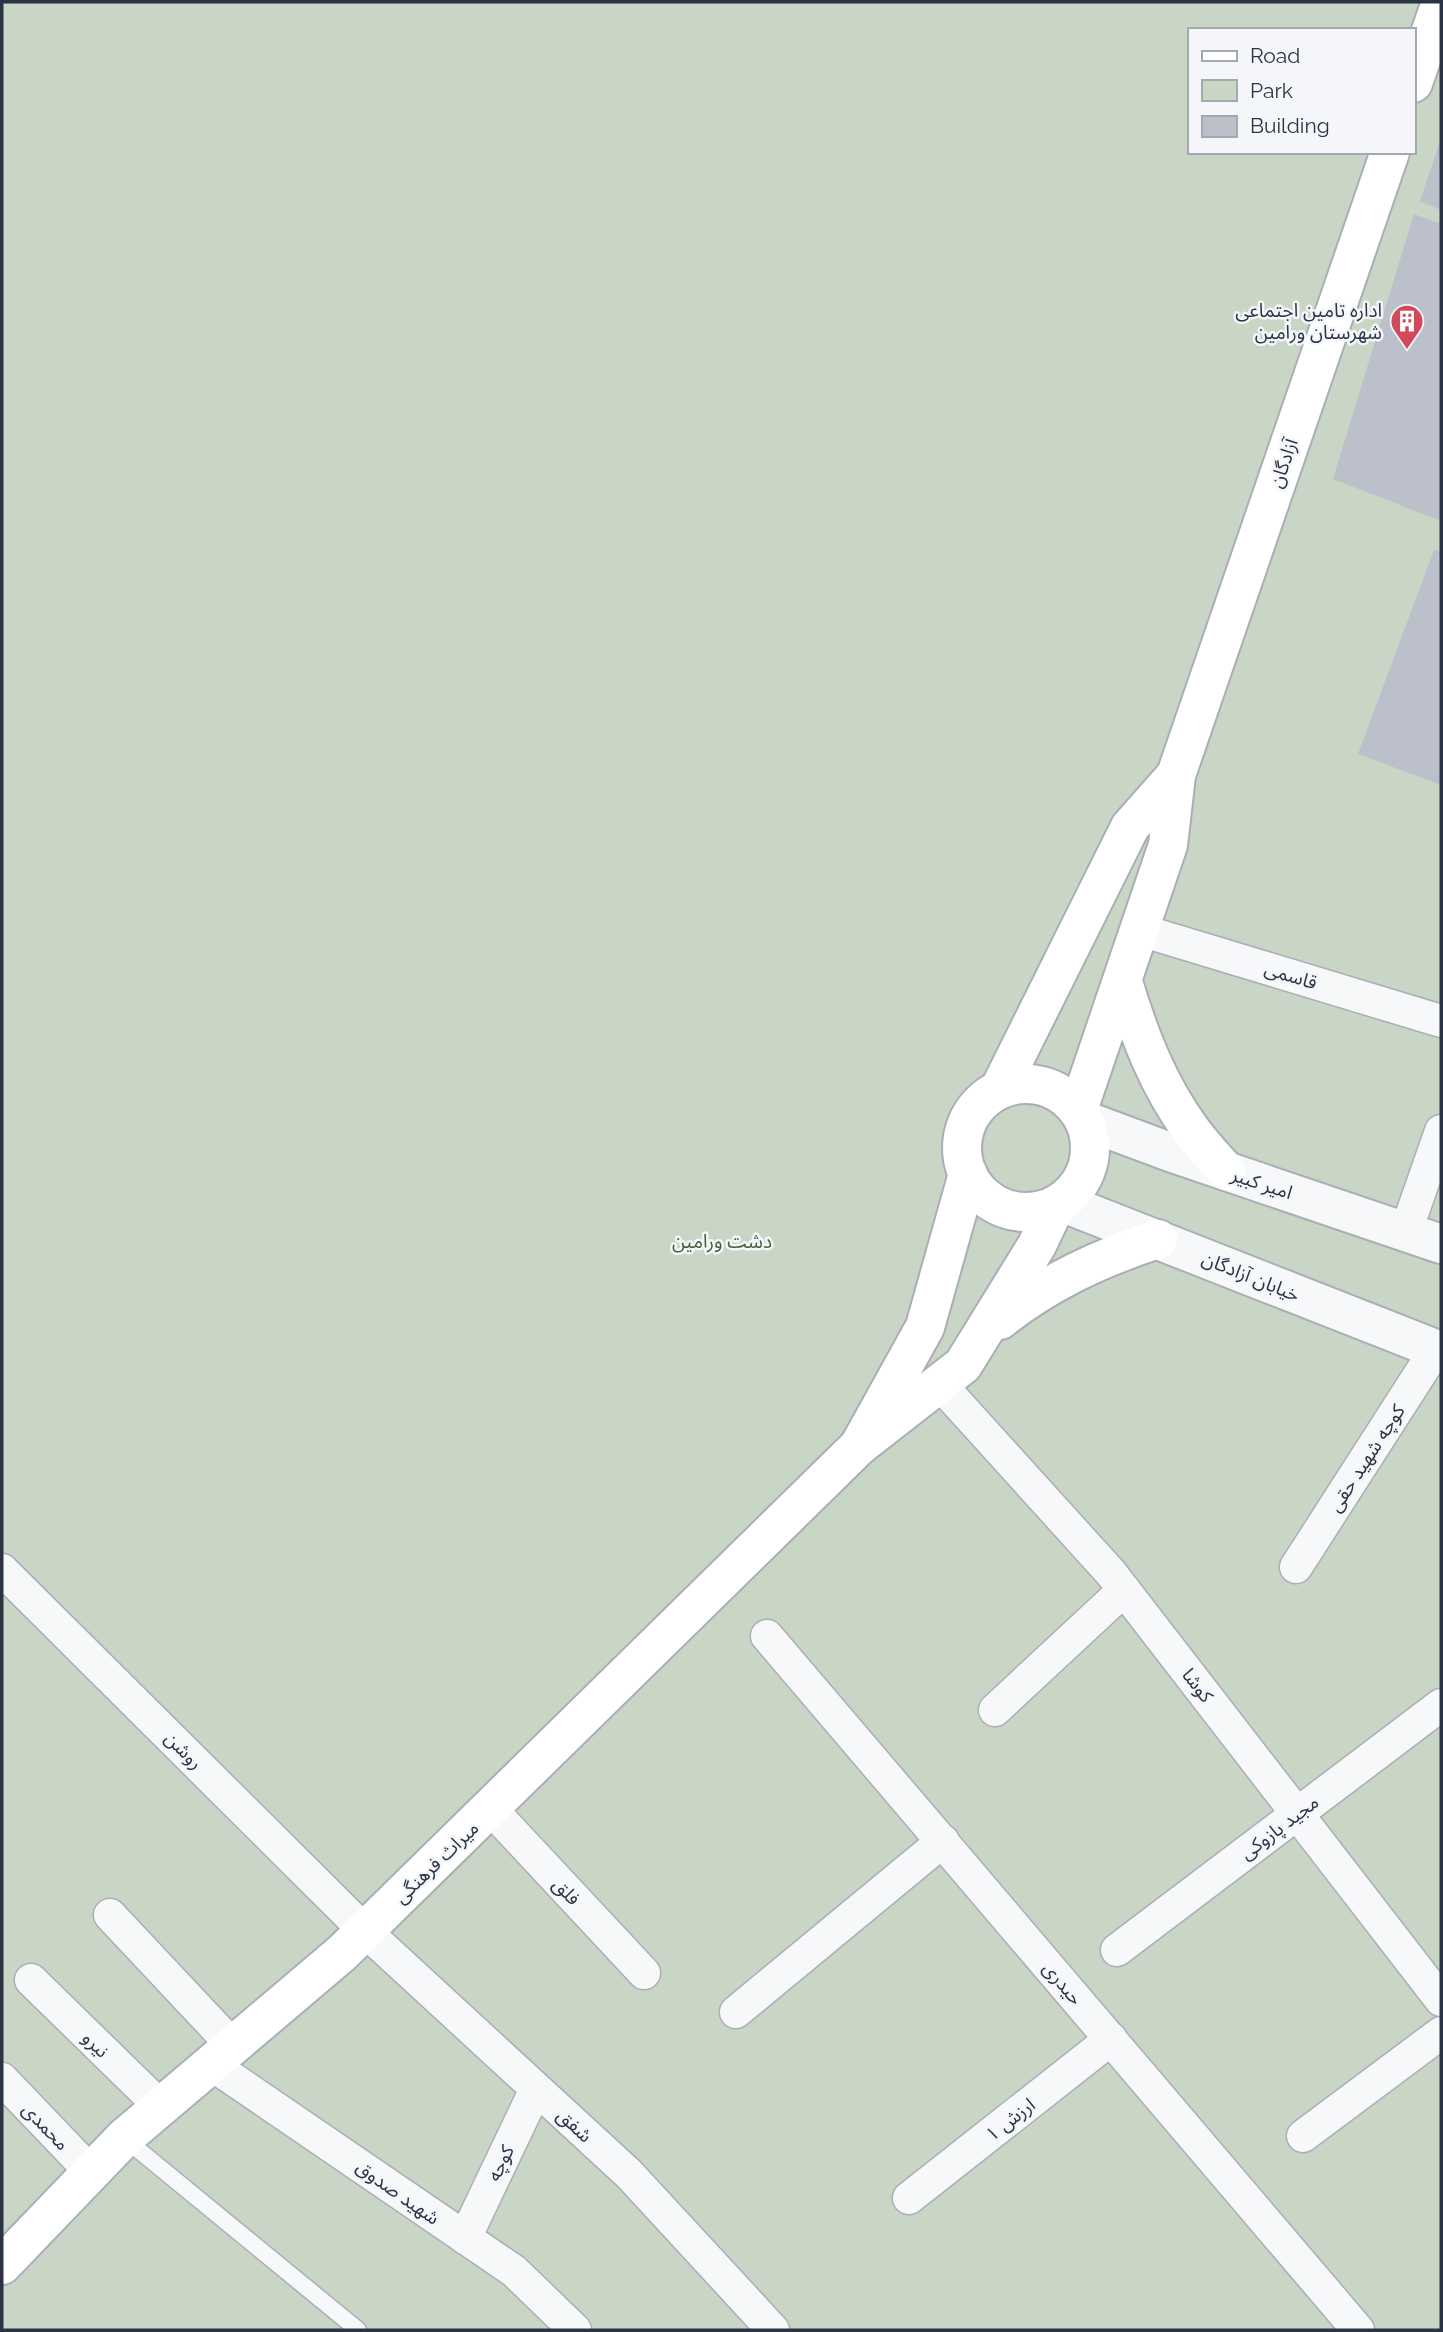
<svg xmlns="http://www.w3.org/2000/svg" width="1443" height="2332" font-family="Raleway,'Noto Sans Arabic',sans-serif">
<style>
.green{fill:#c9d6c5;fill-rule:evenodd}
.building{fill:#bbc0ca}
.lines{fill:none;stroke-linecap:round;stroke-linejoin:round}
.service-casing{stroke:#a9aeb7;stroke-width:19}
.minor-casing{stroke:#a9aeb7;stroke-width:35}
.tertiary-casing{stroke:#a9aeb7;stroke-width:42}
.secondary-casing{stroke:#a9aeb7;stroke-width:42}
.service{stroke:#f7f8fa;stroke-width:16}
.minor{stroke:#f7f8fa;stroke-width:32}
.tertiary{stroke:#f7f8fa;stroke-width:38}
.secondary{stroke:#fff;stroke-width:38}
.labels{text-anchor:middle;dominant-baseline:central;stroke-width:5;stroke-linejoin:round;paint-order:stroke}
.poi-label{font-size:19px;fill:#2b3445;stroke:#f4f6f9;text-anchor:end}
.street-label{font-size:19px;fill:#2b3445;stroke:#f4f6f9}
.park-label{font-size:19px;fill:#3f6138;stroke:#f4f6f9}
</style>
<rect width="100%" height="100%" fill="#e4e7ec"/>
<path class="green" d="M2,2H1441V2330H2ZM1189,30H1413V152H1189Z"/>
<g class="building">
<path d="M1441,138V210L1420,201Z"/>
<path d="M1414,214L1441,224V521L1333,479Z"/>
<path d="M1434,550L1441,552V785L1358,754Z"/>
</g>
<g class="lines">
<defs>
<path id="service" d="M124,2138L358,2330"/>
<g id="minor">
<path d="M1140,930L1441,1021"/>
<path d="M1406,1231L1441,1131"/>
<path d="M939,1383L1111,1573L1441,2000"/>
<path d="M1296,1567L1436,1349"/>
<path d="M2,1570L365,1931L629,2174L773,2330"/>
<path d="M767,1636L1358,2330"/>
<path d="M995,1710L1124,1590"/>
<path d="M490,1808L644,1973"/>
<path d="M110,1915L233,2046"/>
<path d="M1117,1950L1441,1705"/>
<path d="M31,1980L161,2107"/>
<path d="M736,2012L943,1841"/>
<path d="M211,2064L514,2271L575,2330"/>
<path d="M2,2079L91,2172"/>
<path d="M1303,2136L1441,2033"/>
<path d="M909,2198L1111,2039"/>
<path d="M465,2238L536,2089"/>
</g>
<g id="tertiary">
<path d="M1084,1120L1170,1152L1441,1244"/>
<path d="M1061,1202L1441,1351"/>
</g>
<g id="secondary">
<path d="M1413,83L1441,2"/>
<path d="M1123,982C1139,1035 1158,1085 1191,1130C1201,1144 1214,1158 1226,1171"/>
<circle cx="1026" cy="1148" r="64"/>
<path d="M999,1090L1130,827L1176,775"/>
<path d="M1078,1110L1168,845L1176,775L1390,152"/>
<path d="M968,1174L925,1327L859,1446L963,1365L1037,1245L1056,1205"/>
<path d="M1000,1320C1048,1282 1100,1258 1158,1239"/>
<path d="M2,2265L124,2138L342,1953L859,1446"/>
</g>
</defs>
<use href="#service" class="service-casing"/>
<use href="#minor" class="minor-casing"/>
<use href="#tertiary" class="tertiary-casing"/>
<use href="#secondary" class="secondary-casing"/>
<use href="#service" class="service"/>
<use href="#minor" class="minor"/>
<use href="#tertiary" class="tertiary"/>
<use href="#secondary" class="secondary"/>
</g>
<defs>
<symbol id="building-pin" viewBox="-11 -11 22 30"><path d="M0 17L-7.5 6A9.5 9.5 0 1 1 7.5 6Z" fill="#d1495b" stroke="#f4f6f9"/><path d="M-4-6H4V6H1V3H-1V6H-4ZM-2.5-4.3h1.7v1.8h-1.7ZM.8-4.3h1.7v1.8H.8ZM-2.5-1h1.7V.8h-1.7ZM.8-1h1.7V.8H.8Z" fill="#fff"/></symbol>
</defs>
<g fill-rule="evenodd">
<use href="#building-pin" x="1388" y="302" width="38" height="52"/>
</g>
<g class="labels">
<g class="poi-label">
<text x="1382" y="310">اداره تامین اجتماعی<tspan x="1382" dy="22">شهرستان ورامین</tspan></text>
</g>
<g class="street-label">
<text transform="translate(1283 463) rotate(-71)">آزادگان</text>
<text transform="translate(1291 975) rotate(17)">قاسمی</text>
<text transform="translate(1262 1183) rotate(18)">امیر کبیر</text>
<text transform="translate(1251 1276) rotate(22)">خیابان آزادگان</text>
<text transform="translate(1366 1458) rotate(-57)">کوچه شهید حقی</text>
<text transform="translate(1198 1685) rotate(52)">کوشا</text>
<text transform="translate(184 1750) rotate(45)">روشن</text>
<text transform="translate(1279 1827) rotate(-37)">مجید پازوکی</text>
<text transform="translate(436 1862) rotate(-44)">میراث فرهنگی</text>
<text transform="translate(567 1891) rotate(47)">فلق</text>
<text transform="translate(1063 1983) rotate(50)">حیدری</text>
<text transform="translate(96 2044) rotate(44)">نیرو</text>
<text transform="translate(1010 2119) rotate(-38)">ارزش ۱</text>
<text transform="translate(575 2125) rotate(43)">شفق</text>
<text transform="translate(46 2126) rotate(46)">محمدی</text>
<text transform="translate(500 2163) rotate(-64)">کوچه</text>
<text transform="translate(398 2192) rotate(35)">شهید صدوق</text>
</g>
<g class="park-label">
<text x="722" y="1241">دشت ورامین</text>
</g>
</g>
<rect width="1443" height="2332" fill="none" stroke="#2b3445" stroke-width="7"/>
<rect x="1188" y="28" width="228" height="126" fill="#f4f6f9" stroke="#a4a8b1" stroke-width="2"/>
<rect x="1202" y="51" width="35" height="10" fill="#ffffff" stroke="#a4a8b1" stroke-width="2"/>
<text x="1250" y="63" font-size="21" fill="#2b3445">Road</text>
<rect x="1202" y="80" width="35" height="21" fill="#c9d6c5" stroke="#a4a8b1" stroke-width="2"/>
<text x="1250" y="98" font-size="21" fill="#2b3445">Park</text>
<rect x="1202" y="116" width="35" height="21" fill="#bbc0ca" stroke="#a4a8b1" stroke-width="2"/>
<text x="1250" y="133" font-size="21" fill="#2b3445">Building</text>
</svg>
